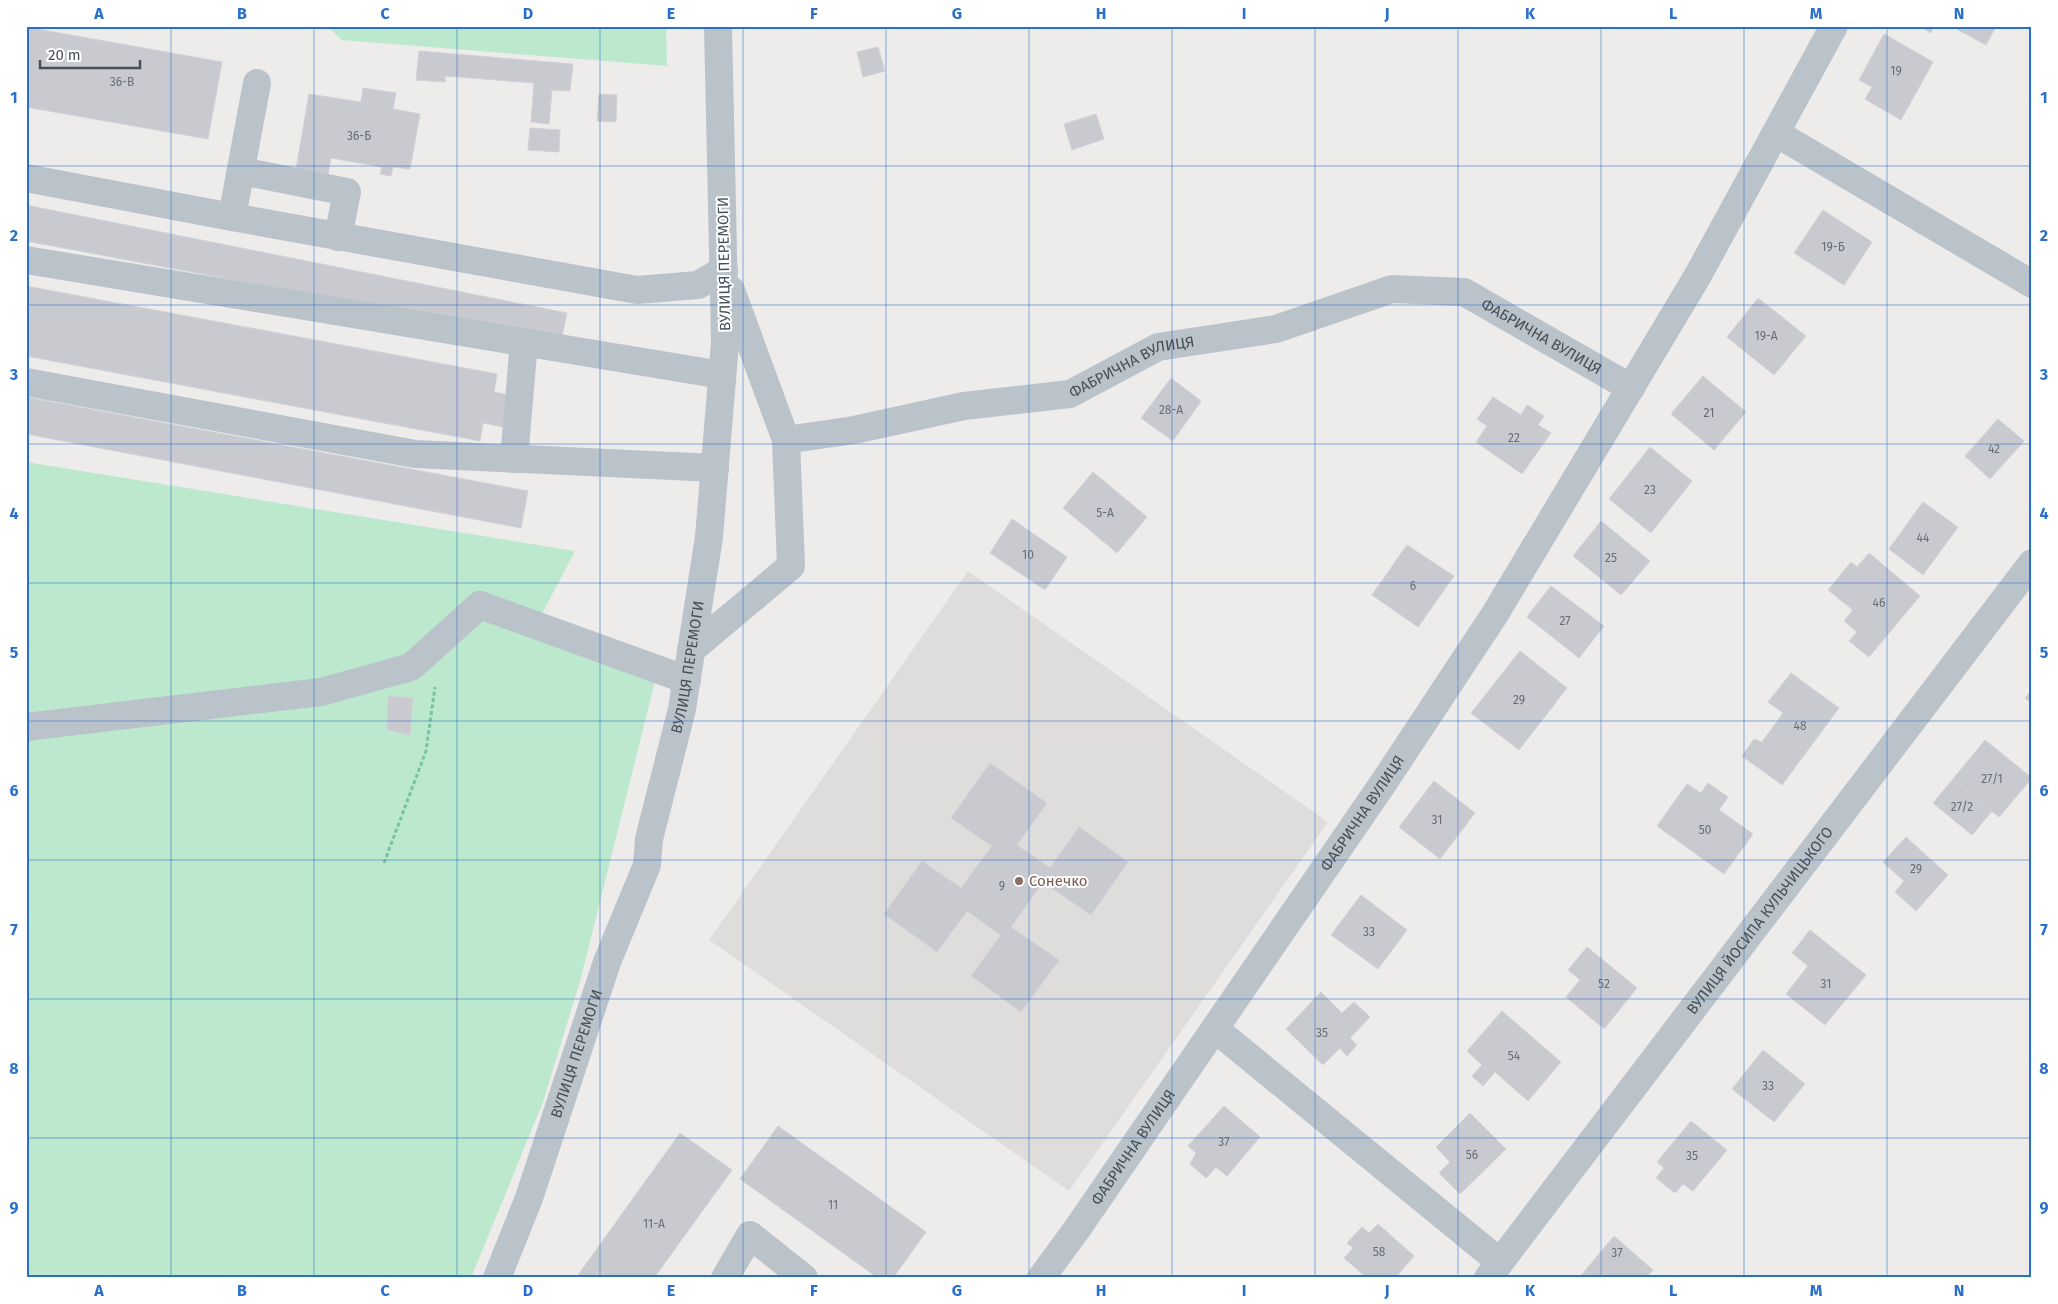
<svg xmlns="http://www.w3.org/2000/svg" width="2058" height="1304" font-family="'Fira Sans',sans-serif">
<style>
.education{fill:#dfdcdc}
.green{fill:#bce9cd}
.building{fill:#c8cad0;stroke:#d0d2d6}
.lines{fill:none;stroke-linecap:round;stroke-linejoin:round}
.path{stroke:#77c49e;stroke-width:3;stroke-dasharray:4 2.5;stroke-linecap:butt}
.minor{stroke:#bac3ca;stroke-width:28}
.grid{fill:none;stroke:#2870cb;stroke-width:1;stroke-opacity:0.55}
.education-dot{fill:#8d6e63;stroke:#fff;stroke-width:2}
.labels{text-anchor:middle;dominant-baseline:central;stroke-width:4;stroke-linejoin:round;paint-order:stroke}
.number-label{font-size:12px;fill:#666e75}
.street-label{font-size:15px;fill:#454f57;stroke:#fff}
.education-label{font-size:15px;fill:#785e54;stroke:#fff;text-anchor:start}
.neatline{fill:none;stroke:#2870cb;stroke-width:2}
.grid-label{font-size:16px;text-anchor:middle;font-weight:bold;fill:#2870cb}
</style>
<rect width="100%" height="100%" fill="#eeebeb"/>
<path class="education" d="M968,571L1328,822L1069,1191L709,940Z"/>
<g class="green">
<path d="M327,26H666L667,66L342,40Z"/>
<path d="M26,462L575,551L542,614L661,657L581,978L543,1102L471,1278H26Z"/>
</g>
<g class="building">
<path d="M1919,26H1934L1931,33Z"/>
<path d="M1951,26H1996L1986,45Z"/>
<path d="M26,27L222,62L208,139L26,107Z"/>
<path d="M1884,34L1933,62L1901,120L1865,99L1872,87L1859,80Z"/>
<path d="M878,47L885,71L863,77L857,52Z"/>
<path d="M419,51L573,64L570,91L552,90L549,124L531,122L534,83L445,76V82L416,80Z"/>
<path d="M363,88L396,93L393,109L420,114L410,169L393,167L391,176L380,174L382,167L331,158L328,174L296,169L309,94L361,102Z"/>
<path d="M599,94L617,95L616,122L597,121Z"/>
<path d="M1096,114L1104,139L1072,150L1064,124Z"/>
<path d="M530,128L560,130L559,152L528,150Z"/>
<path d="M26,205L567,313L561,341L26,241Z"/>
<path d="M1823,210L1872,242L1844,285L1794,253Z"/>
<path d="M26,286L497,374L494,392L509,395L503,427L483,423L480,441L26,356Z"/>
<path d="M1758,298L1806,336L1774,375L1727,337Z"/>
<path d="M1703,376L1746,412L1714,450L1671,414Z"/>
<path d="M1171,378L1201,401L1173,441L1141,418Z"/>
<path d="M26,397L528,491L521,528L26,434Z"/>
<path d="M1493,397L1521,415L1527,405L1544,416L1538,425L1551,433L1522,474L1476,442L1487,426L1477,419Z"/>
<path d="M1998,419L2024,441L1990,479L1965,456Z"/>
<path d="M1650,447L1692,481L1651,533L1609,499Z"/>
<path d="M1093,472L1147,517L1117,553L1063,508Z"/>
<path d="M1923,502L1958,527L1923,575L1889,549Z"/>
<path d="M1012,519L1067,557L1045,590L990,553Z"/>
<path d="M1601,521L1650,561L1621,595L1573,556Z"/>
<path d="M1407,545L1454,576L1418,627L1372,595Z"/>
<path d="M1869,553L1920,596L1869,657L1849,641L1857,632L1844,621L1853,610L1828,590L1851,562L1857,567Z"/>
<path d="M1551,586L1604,626L1579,658L1527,617Z"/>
<path d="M1520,651L1567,688L1519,750L1471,713Z"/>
<path d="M1791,673L1839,708L1782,785L1742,756L1754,739L1762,742L1783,713L1768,702Z"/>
<path d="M2032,690V704L2025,698Z"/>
<path d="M388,696L413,698L410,735L387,730Z"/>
<path d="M1985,740L2032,778L1999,817L1953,779Z"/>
<path d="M990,763L1047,803L1017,845L1050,868L1079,827L1128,862L1091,915L1043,882L1011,927L1059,960L1021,1012L971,976L1001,935L967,911L937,952L884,914L922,861L961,888L992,846L951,818Z"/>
<path d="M1953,779L1992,811L1972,835L1933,803Z"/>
<path d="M1434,781L1475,813L1440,859L1399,827Z"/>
<path d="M1708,783L1728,797L1719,810L1753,834L1724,874L1657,826L1687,784L1701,793Z"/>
<path d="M1906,837L1948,875L1916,911L1895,892L1904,881L1883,862Z"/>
<path d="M1361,895L1407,930L1378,969L1331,935Z"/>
<path d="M1810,930L1866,975L1825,1025L1786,994L1808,966L1792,953Z"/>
<path d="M1587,947L1637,988L1604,1029L1566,997L1580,980L1568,970Z"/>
<path d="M1321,992L1342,1013L1354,1002L1370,1017L1350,1038L1357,1045L1347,1056L1340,1048L1323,1065L1286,1029Z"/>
<path d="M1502,1011L1561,1062L1528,1101L1495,1072L1483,1086L1472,1076L1482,1065L1467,1051Z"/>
<path d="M1763,1050L1805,1084L1774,1122L1732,1089Z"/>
<path d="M1224,1106L1260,1137L1227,1176L1216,1167L1206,1178L1190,1164L1196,1153L1188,1146Z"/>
<path d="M1470,1113L1506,1149L1460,1194L1439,1173L1450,1162L1436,1147Z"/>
<path d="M1691,1121L1727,1150L1693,1191L1683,1184L1675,1193L1656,1178L1664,1168L1657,1162Z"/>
<path d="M778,1126L926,1232L893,1278H878L740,1179Z"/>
<path d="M680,1133L732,1170L654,1278H576Z"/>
<path d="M1378,1224L1414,1256L1395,1278H1367L1344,1258L1353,1248L1347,1243L1362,1227L1369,1233Z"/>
<path d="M1614,1236L1653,1270L1646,1278H1579Z"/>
</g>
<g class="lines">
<path class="path" d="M384,863L426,751L435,687"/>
<g class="minor">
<path d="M257,83L232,217L637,290L698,285L724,270"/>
<path d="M1776,133L2032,284"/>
<path d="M241,171L347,192L338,237"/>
<path d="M26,178L232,217"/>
<path d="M26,260L722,375"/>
<path id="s1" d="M731,290L786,440L854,430L964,406L1070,394L1158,347L1276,329L1392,289L1464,292L1631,388"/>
<path d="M26,382L415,454L715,468"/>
<path d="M514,459L524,342"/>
<path d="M691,650L791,566L786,440"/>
<path d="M26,727L321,692L411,667L480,605L687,680"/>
<path d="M1215,1029L1500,1262"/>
<path id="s2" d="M497,1278L529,1198L607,962L647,865L649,839L682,709L709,537L725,343L718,26"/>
<path d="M725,1278L750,1235L804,1278"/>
<path id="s3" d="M1041,1278L1077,1229L1382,785L1495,614L1697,277L1834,26"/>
<path id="s4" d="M1488,1278L2032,563"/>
</g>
</g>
<path class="grid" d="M171,26V1278M314,26V1278M457,26V1278M600,26V1278M743,26V1278M886,26V1278M1029,26V1278M1172,26V1278M1315,26V1278M1458,26V1278M1601,26V1278M1744,26V1278M1887,26V1278M26,166H2032M26,305H2032M26,444H2032M26,583H2032M26,721H2032M26,860H2032M26,999H2032M26,1138H2032"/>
<circle class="education-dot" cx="1019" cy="881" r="5"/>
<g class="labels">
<g class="number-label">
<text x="1896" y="71">19</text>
<text x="122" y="82">36-В</text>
<text x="359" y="136">36-Б</text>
<text x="1833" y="247">19-Б</text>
<text x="1766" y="336">19-А</text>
<text x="1171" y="410">28-А</text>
<text x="1709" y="413">21</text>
<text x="1514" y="438">22</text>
<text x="1994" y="449">42</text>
<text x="1650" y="490">23</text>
<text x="1105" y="513">5-А</text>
<text x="1923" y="538">44</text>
<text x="1028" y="555">10</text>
<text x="1611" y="558">25</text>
<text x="1413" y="586">6</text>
<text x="1879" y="603">46</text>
<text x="1565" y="621">27</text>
<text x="1519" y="700">29</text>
<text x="1800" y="726">48</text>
<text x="1992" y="779">27/1</text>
<text x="1962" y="807">27/2</text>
<text x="1437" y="820">31</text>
<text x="1705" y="830">50</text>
<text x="1916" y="869">29</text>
<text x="1002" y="886">9</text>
<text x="1369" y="932">33</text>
<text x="1604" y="984">52</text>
<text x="1826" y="984">31</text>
<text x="1322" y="1033">35</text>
<text x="1514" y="1056">54</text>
<text x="1768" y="1086">33</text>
<text x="1224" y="1142">37</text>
<text x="1472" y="1155">56</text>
<text x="1692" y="1156">35</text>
<text x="833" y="1205">11</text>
<text x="654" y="1224">11-А</text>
<text x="1379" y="1252">58</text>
<text x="1617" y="1253">37</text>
</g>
<g class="street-label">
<text transform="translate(724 264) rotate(-91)">ВУЛИЦЯ ПЕРЕМОГИ</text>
<text stroke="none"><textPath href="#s1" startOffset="951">ФАБРИЧНА ВУЛИЦЯ</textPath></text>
<text stroke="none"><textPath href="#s1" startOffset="516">ФАБРИЧНА ВУЛИЦЯ</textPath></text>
<text stroke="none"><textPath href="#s2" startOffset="642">ВУЛИЦЯ ПЕРЕМОГИ</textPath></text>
<text stroke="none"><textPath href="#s3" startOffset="565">ФАБРИЧНА ВУЛИЦЯ</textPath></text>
<text stroke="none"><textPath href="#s4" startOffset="449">ВУЛИЦЯ ЙОСИПА КУЛЬЧИЦЬКОГО</textPath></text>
<text stroke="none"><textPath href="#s2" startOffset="238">ВУЛИЦЯ ПЕРЕМОГИ</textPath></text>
<text stroke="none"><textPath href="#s3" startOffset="160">ФАБРИЧНА ВУЛИЦЯ</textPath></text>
</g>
<g class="education-label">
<text x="1029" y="881">Сонечко</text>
</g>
</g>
<rect width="2058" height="1304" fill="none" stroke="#ffffff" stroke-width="55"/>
<path d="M40 60v8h100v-8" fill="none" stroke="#454f57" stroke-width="2.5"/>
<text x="48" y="60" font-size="15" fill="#454f57" stroke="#ffffff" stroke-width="4" paint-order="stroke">20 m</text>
<rect x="28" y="28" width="2002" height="1248" class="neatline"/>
<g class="grid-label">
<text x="99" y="19">A</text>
<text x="242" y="19">B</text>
<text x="385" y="19">C</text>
<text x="528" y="19">D</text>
<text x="671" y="19">E</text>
<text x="814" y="19">F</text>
<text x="957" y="19">G</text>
<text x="1101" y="19">H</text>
<text x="1244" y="19">I</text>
<text x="1387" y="19">J</text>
<text x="1530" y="19">K</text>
<text x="1673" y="19">L</text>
<text x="1816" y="19">M</text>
<text x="1959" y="19">N</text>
<text x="14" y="103">1</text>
<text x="2044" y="103">1</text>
<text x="14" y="241">2</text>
<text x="2044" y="241">2</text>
<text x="14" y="380">3</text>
<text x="2044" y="380">3</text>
<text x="14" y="519">4</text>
<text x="2044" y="519">4</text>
<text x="14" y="658">5</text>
<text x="2044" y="658">5</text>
<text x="14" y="796">6</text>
<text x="2044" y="796">6</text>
<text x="14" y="935">7</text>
<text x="2044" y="935">7</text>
<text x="14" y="1074">8</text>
<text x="2044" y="1074">8</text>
<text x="14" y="1213">9</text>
<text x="2044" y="1213">9</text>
<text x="99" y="1296">A</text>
<text x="242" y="1296">B</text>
<text x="385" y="1296">C</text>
<text x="528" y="1296">D</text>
<text x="671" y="1296">E</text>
<text x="814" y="1296">F</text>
<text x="957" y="1296">G</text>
<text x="1101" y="1296">H</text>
<text x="1244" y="1296">I</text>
<text x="1387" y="1296">J</text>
<text x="1530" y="1296">K</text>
<text x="1673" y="1296">L</text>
<text x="1816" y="1296">M</text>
<text x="1959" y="1296">N</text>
</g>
</svg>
